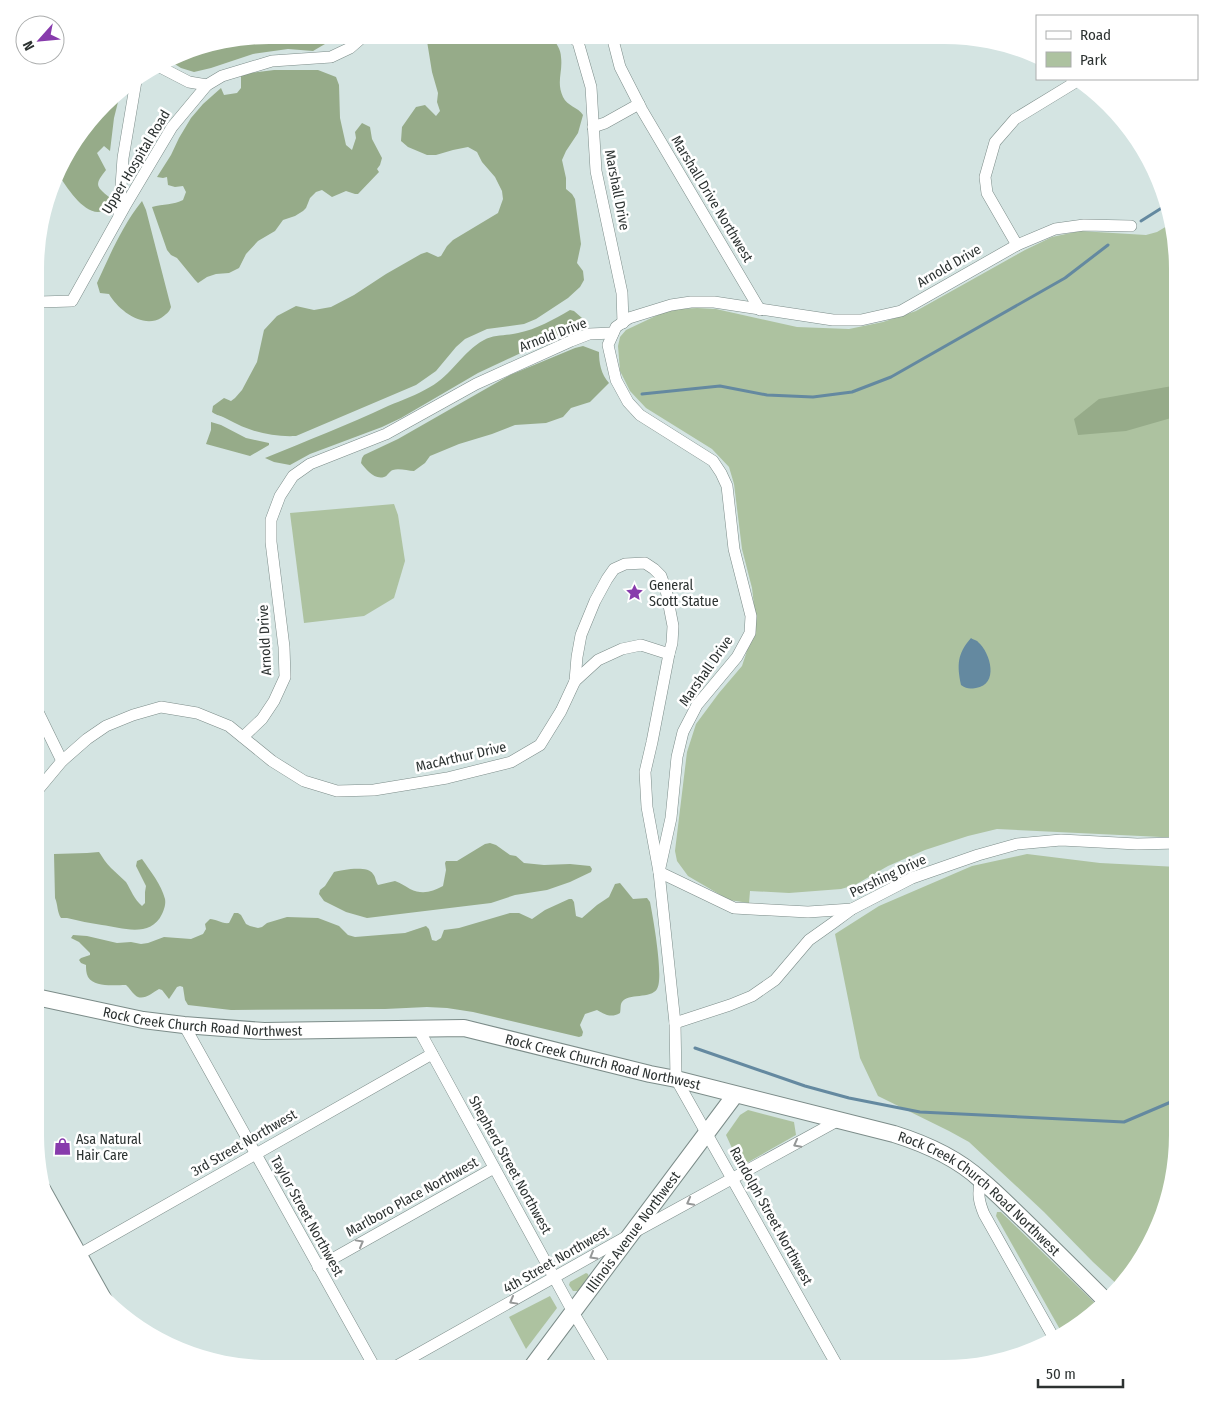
<svg xmlns="http://www.w3.org/2000/svg" width="1213" height="1404" font-family="'Fira Sans Condensed',sans-serif">
<style>
.green{fill:#adc2a0}
.forest{fill:#96ab89}
.water{fill:#6489a0}
.lines{fill:none;stroke-linecap:round;stroke-linejoin:round}
.stream{stroke:#6489a0;stroke-width:3}
.street-casing{stroke:#7c8c89;stroke-width:12}
.secondary-casing{stroke:#7c8c89;stroke-width:18}
.street{stroke:#fff;stroke-width:11}
.secondary{stroke:#fff;stroke-width:16}
.oneway{stroke:#969898}
.labels{text-anchor:middle;dominant-baseline:central;stroke-width:5;stroke-linejoin:round;paint-order:stroke}
.street-label{font-size:14px;fill:#2c3231;stroke:#fff}
.poi-label{font-size:14px;fill:#2c3231;stroke:#fff;text-anchor:start}
</style>
<rect width="100%" height="100%" fill="#d4e4e2"/>
<g class="green">
<path d="M1172,223L1178,269V837H1161L997,829L968,836L925,850L888,866L855,885L841,889L789,893L750,891L749,903L729,900L688,876L677,861L675,851L687,752L696,724L719,693L742,666L756,623L752,588L742,549L734,484L729,467L712,449L646,408L630,391L620,371L618,346L620,337L626,330L662,313L679,309L697,308L716,309L797,327L849,329L883,322L916,311L1025,250L1052,237L1080,231L1146,235L1157,232Z"/>
<path d="M394,504L398,515L405,561L394,598L364,616L304,623L290,513Z"/>
<path d="M1027,854L1100,863L1178,867L1177,1151L1147,1252L1120,1287L1093,1262L1044,1212L969,1142L949,1131L878,1096L860,1058L835,934L879,906L972,866Z"/>
<path d="M748,1110L794,1122L796,1135L745,1164L736,1157L726,1135L740,1115Z"/>
<path d="M997,1212H1001L1100,1308L1065,1335L1062,1333L996,1216Z"/>
<path d="M586,1273L588,1274L589,1277L578,1291H573L569,1285L570,1282Z"/>
<path d="M550,1296L557,1308L526,1349L509,1317Z"/>
</g>
<g class="forest">
<path d="M269,35H321L325,44L313,51L288,49L253,54L211,68L194,72L181,68L170,61L193,48Z"/>
<path d="M426,35L551,36C556,42 561,50 561,57C563,72 556,82 563,97C567,106 578,107 583,115L578,133L566,151L562,160L566,178V189L572,194L575,199L581,244L577,263L583,271L584,280L580,287L568,298L536,319L524,324L487,329L465,339L456,347L436,371L416,385L296,436C276,437 255,433 237,424C232,422 228,419 223,417C218,415 216,415 212,412L213,406L224,398L231,401L235,398L242,390L257,362L264,330L277,316L296,306L314,310L331,307L354,295L386,274L421,254L427,252L438,257L441,256L447,246L453,240L498,213L503,199L502,191L495,177L482,162L477,152L468,147L453,150L436,155H427L408,147L401,141L402,127L416,107L425,105L436,116L440,111L437,102L438,93L432,72Z"/>
<path d="M274,70H318L336,77L339,85L340,118L346,145L352,150L356,138L355,132L362,123L370,127L372,139L382,158L380,165L377,169L379,172L358,194H355L346,191L332,197L322,190L316,192L310,198L306,208L303,211L295,216L283,220L275,231L258,241L246,254L239,268L229,273L216,274L207,277L198,283L195,280L177,258L171,255L167,250L152,207C163,204 174,205 183,200L186,192L183,186L175,187L168,185L167,177L163,178L157,177L171,155L179,138L191,118L203,104L221,88L224,95L237,93L241,88V76L250,73Z"/>
<path d="M121,90L114,118L110,151L104,146L97,153L106,170C95,184 95,186 109,197L110,201L106,210C103,210 101,212 98,212C82,212 66,186 58,174L66,152L115,93Z"/>
<path d="M142,201L146,210L171,307C169,313 166,314 161,318C143,329 118,310 109,294L100,293L97,283C110,255 122,226 142,201Z"/>
<path d="M570,310L574,311L582,318L577,324L555,337L478,373L401,418L382,427L310,454L290,465L274,462L265,458C306,441 348,425 388,406C402,400 417,395 430,387C452,375 462,352 484,340C494,334 506,336 518,333C537,329 553,320 570,310Z"/>
<path d="M583,346L599,352C599,363 601,374 609,383L590,402L571,408L563,417L546,423L515,425L492,434L459,444L430,456L425,463L414,471C408,471 399,468 393,470C389,471 388,476 384,477C374,480 366,469 361,463L362,458L364,455L398,439L510,375L575,348Z"/>
<path d="M1178,385V416L1126,431L1078,435L1074,419L1099,399Z"/>
<path d="M211,422L221,425L246,438L269,443V445L250,456L206,444L211,430Z"/>
<path d="M490,843L496,845L510,855L516,856L524,863L544,865L570,864L590,866L592,869L591,872L570,882L547,890L515,895L491,903L367,918L346,912L324,901L319,894L320,890L325,886L334,872C342,870 368,865 373,874C376,877 375,881 378,885L395,881C401,883 405,886 410,889C422,895 432,892 443,886L446,870L445,863L446,861H457L485,844Z"/>
<path d="M99,852C103,858 106,863 111,868C116,873 121,877 126,882C131,890 134,899 142,906L145,903V892L146,886L136,866L137,861L142,859C151,872 161,884 165,899C166,904 164,910 162,914C151,938 122,928 102,925C90,923 79,921 67,918H61C57,912 58,905 55,898L54,854L87,853Z"/>
<path d="M620,883L633,899L647,898L650,902C653,917 664,978 657,989C651,999 628,993 622,1002C620,1004 621,1010 620,1013C611,1018 606,1015 597,1010L585,1014L580,1025L583,1032L582,1036L579,1037L473,1012L447,1008L427,1007L385,1009L231,1010L188,1005L185,1000L183,987L180,986L177,987L169,999L162,990L159,989C152,993 142,1002 135,995C131,992 130,988 126,985C115,985 95,988 88,977C86,973 86,969 86,965L81,963L79,960L81,958L90,955V953L79,942L71,938L73,935L87,936L117,943L131,942L141,944L148,943L164,937L191,939L203,934L206,929L205,924L210,919C216,919 222,924 229,923L234,913H238L241,915L246,924L250,926L258,928L262,927L267,923L287,917L318,918L339,926L348,935L355,937L405,933L426,926L429,929L432,940L436,941L441,938L444,930L459,928L510,913H519L532,919L545,910L569,899H572L574,902L576,916L582,918L597,905L609,897L615,884Z"/>
</g>
<path class="water" d="M971,638C972,639 978,641 978,642C991,653 999,685 976,688C969,689 967,689 961,685C957,665 957,654 971,638Z"/>
<g class="lines">
<g class="stream">
<path d="M1141,221L1168,204"/>
<path d="M642,394L720,386L767,395L813,397L852,392L891,377L1065,278L1108,245"/>
<path d="M695,1048L805,1086L849,1098L920,1112L1124,1122L1178,1099"/>
</g>
<defs>
<g id="street">
<path d="M571,36L578,42L591,87L596,171L622,293L623,323"/>
<path d="M612,36L620,67L642,110L760,310"/>
<path d="M160,67L189,82L207,85"/>
<path d="M593,127L605,123L639,104"/>
<path d="M119,215L123,158L136,81"/>
<path d="M1017,245L987,193L985,177L995,142L1015,119L1079,80"/>
<path d="M39,302L72,301L125,206L172,127L207,85L222,76L272,61L331,57L350,48L365,35"/>
<path d="M575,681L577,657L581,635L595,601L607,579L614,569L625,564L645,563L654,569L661,576L666,590L673,626L672,643L669,654"/>
<path d="M37,710L62,761"/>
<path d="M243,737L262,719L274,701L285,677L284,647L271,542V520L280,496L293,476L310,464L386,434L476,384L571,341L589,334L613,333"/>
<path d="M37,791L62,761L87,739L106,726L133,715L161,707L197,713L229,726L272,761L304,781L337,791L374,790L447,778L511,762L540,745L561,711L575,681L598,660L622,649L641,645L669,654L652,742L645,772L647,807L659,872L734,908L808,912L852,909"/>
<path d="M675,1023L730,1005L752,996L775,980L809,940L833,923L852,909L912,878L978,855L1017,844L1061,840L1137,844L1178,843"/>
<path d="M184,1025L375,1368"/>
<path d="M418,1028L573,1312L606,1368"/>
<path d="M981,1179C977,1193 979,1202 984,1214L1055,1340"/>
<path d="M71,1259L432,1054"/>
<path d="M318,1267L494,1168"/>
<path d="M393,1368L631,1234L839,1120"/>
<path d="M839,1369L676,1079L675,1023L659,872L671,818L677,757L683,732L697,705L737,657L750,633L751,616L734,549L727,486L721,473L713,461L640,415L628,402L616,380L608,345L616,327L629,318L671,305L691,302H714L833,320H861L901,311L1017,245L1055,229L1084,225L1131,226"/>
</g>
<g id="secondary">
<path id="s1" d="M36,997L143,1020L184,1025L264,1031L464,1028L650,1074L676,1079L894,1134C926,1144 957,1158 981,1180C997,1193 1011,1208 1026,1222C1053,1248 1080,1275 1107,1302"/>
<path d="M42,1189L105,1302"/>
<path id="s2" d="M531,1368L735,1095"/>
</g>
</defs>
<use href="#street" class="street-casing"/>
<use href="#secondary" class="secondary-casing"/>
<use href="#street" class="street"/>
<use href="#secondary" class="secondary"/>
</g>
<defs><path id="oneway-chevron" d="M-2-3.5L2.5 0L-2 3.5" fill="none" stroke-width="1.6" stroke-linecap="round" stroke-linejoin="round" transform="scale(1.25)"/></defs>
<g class="oneway">
<use href="#oneway-chevron" transform="translate(797 1144) rotate(152)"/>
<use href="#oneway-chevron" transform="translate(690 1202) rotate(152)"/>
<use href="#oneway-chevron" transform="translate(360 1243) rotate(-29)"/>
<use href="#oneway-chevron" transform="translate(593 1256) rotate(150)"/>
<use href="#oneway-chevron" transform="translate(513 1301) rotate(151)"/>
</g>
<defs>
<symbol id="sight-bare" viewBox="-9 -9 18 18"><path d="M0-6L1.8-2.2L6-1.7L2.9 1.2L3.7 5.4L0 3.3L-3.7 5.4L-2.9 1.2L-6-1.7L-1.8-2.2Z" fill="#873bac" stroke="#fff" stroke-width="2.5" paint-order="stroke"/></symbol>
<symbol id="shop-bare" viewBox="-9 -9 18 18"><path d="M-5-2.5h2.3a2.7 3.5 0 0 1 5.4 0H5L5.5 6h-11ZM-1.5-2.5h3a1.5 2.3 0 0 0-3 0Z" fill="#873bac" stroke="#fff" stroke-width="2.5" paint-order="stroke"/></symbol>
</defs>
<g fill-rule="evenodd">
<use href="#sight-bare" x="622" y="580" width="25" height="25"/>
<use href="#shop-bare" x="50" y="1134" width="25" height="25"/>
</g>
<g class="labels">
<g class="street-label">
<text transform="translate(136 162) rotate(-59)">Upper Hospital Road</text>
<text transform="translate(617 190) rotate(79)">Marshall Drive</text>
<text transform="translate(712 199) rotate(59)">Marshall Drive Northwest</text>
<text transform="translate(949 266) rotate(-30)">Arnold Drive</text>
<text transform="translate(553 335) rotate(-21)">Arnold Drive</text>
<text transform="translate(265 640) rotate(-93)">Arnold Drive</text>
<text transform="translate(706 671) rotate(-55)">Marshall Drive</text>
<text transform="translate(461 757) rotate(-13)">MacArthur Drive</text>
<text transform="translate(888 876) rotate(-25)">Pershing Drive</text>
<text stroke="none"><textPath href="#s1" startOffset="169">Rock Creek Church Road Northwest</textPath></text>
<text stroke="none"><textPath href="#s1" startOffset="574">Rock Creek Church Road Northwest</textPath></text>
<text transform="translate(244 1143) rotate(-30)">3rd Street Northwest</text>
<text transform="translate(510 1165) rotate(61)">Shepherd Street Northwest</text>
<text stroke="none"><textPath href="#s1" startOffset="979">Rock Creek Church Road Northwest</textPath></text>
<text transform="translate(412 1197) rotate(-29)">Marlboro Place Northwest</text>
<text transform="translate(307 1216) rotate(61)">Taylor Street Northwest</text>
<text transform="translate(771 1216) rotate(61)">Randolph Street Northwest</text>
<text stroke="none"><textPath href="#s2" startOffset="170">Illinois Avenue Northwest</textPath></text>
<text transform="translate(556 1260) rotate(-30)">4th Street Northwest</text>
</g>
<g class="poi-label">
<text x="649" y="585">General<tspan x="649" dy="16">Scott Statue</tspan></text>
<text x="76" y="1139">Asa Natural<tspan x="76" dy="16">Hair Care</tspan></text>
</g>
</g>
<path d="M0 0H1213V1404H0ZM269 44H944A225 225 0 0 1 1169 269V1135A225 225 0 0 1 944 1360H269A225 225 0 0 1 44 1135V269A225 225 0 0 1 269 44Z" fill="#fff" fill-rule="evenodd"/>
<rect x="1036" y="15" width="162" height="65" fill="#ffffff" stroke="#abadad"/>
<rect x="1046" y="31" width="25" height="8" fill="#ffffff" stroke="#abadad"/>
<text x="1080" y="40" font-size="15" fill="#2c3231">Road</text>
<rect x="1046" y="52" width="25" height="15" fill="#adc2a0" stroke="#abadad"/>
<text x="1080" y="65" font-size="15" fill="#2c3231">Park</text>
<g transform="translate(40 40) rotate(243)"><circle r="24" fill="#ffffff" stroke="#abadad"/>
<path d="M0-4L9 19L0 12L-9 19Z" fill="#873bac"/>
<text y="-8" font-size="14" font-weight="bold" text-anchor="middle" fill="#2c3231">N</text>
</g>
<path d="M1038 1379v8h85v-8" fill="none" stroke="#2c3231" stroke-width="2.5"/>
<text x="1046" y="1379" font-size="15" fill="#2c3231" stroke="#ffffff" stroke-width="4" paint-order="stroke">50 m</text>
</svg>
